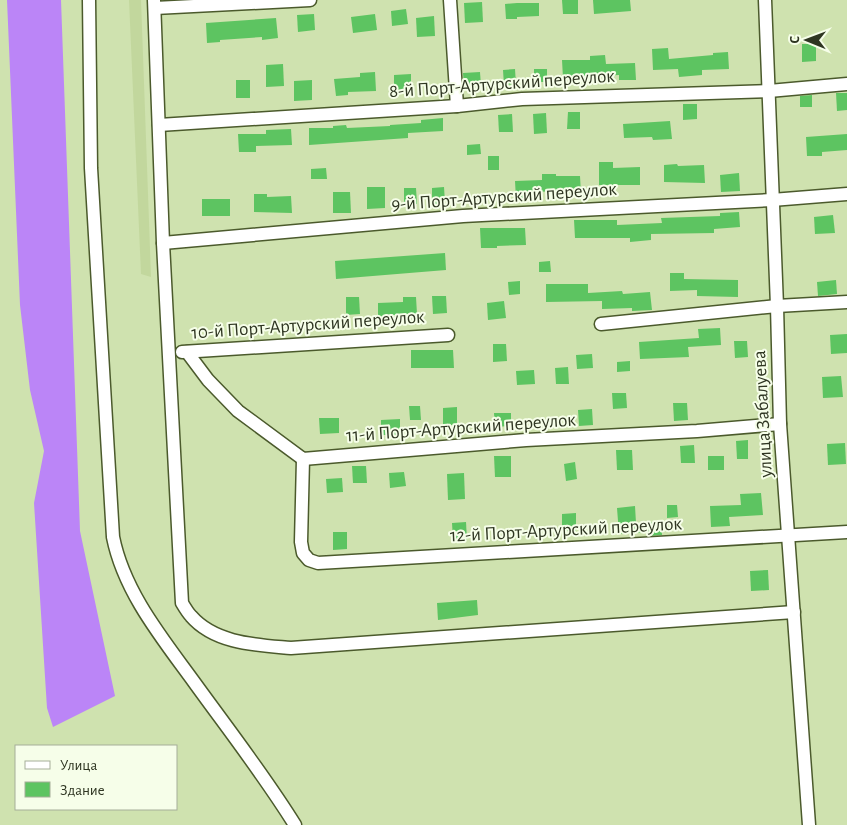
<svg xmlns="http://www.w3.org/2000/svg" width="847" height="825" font-family="'Alegreya Sans',sans-serif">
<style>
.built{fill:#c2d79d}
.forest{fill:#bb85f7}
.building{fill:#5dc461}
.lines{fill:none;stroke-linecap:round;stroke-linejoin:round}
.street-casing{stroke:#4b5a2c;stroke-width:15}
.street{stroke:#fff;stroke-width:12}
.labels{text-anchor:middle;dominant-baseline:central;stroke-width:4;stroke-linejoin:round;paint-order:stroke}
.street-label{font-size:19px;fill:#2f3622;stroke:#f6fee9}
</style>
<rect width="100%" height="100%" fill="#cfe2af"/>
<path class="built" d="M129,0H141L151,277L141,274Z"/>
<path class="forest" d="M7,0H61L80,531L115,696L53,727L47,708L34,503L44,451L30,390L20,305Z"/>
<g class="building">
<path d="M562,0H578V14H563Z"/>
<path d="M593,0H630L631,11L594,14Z"/>
<path d="M482,2L483,22L465,23L464,3Z"/>
<path d="M517,3H539V16L517,17V19H506L505,4Z"/>
<path d="M406,9L408,24L392,26L391,11Z"/>
<path d="M314,14L315,30L298,32L297,15Z"/>
<path d="M375,14L377,30L353,33L351,17Z"/>
<path d="M434,16L435,36L417,37L416,18Z"/>
<path d="M276,18L278,38L262,40V37L220,40V42L207,43L206,23Z"/>
<path d="M802,44H816V61L802,62Z"/>
<path d="M668,48L669,59L713,55V53L728,52L729,69L702,70V75L679,77L678,69L653,70L652,49Z"/>
<path d="M605,55L606,64L635,63L636,80H619V75L563,78L562,60H590V56Z"/>
<path d="M283,64L284,86L266,87V65Z"/>
<path d="M515,69L516,84L504,85L503,70Z"/>
<rect x="534" y="69" width="13" height="13"/>
<path d="M375,72L376,91L348,92V95L336,96L334,79L360,77V73Z"/>
<path d="M480,72L481,86H464L463,73Z"/>
<path d="M411,74V92H394V75Z"/>
<rect x="236" y="80" width="14" height="18"/>
<path d="M312,80V100L294,101V81Z"/>
<path d="M836,93H847V110L837,111Z"/>
<path d="M812,95V107H800V96Z"/>
<path d="M683,104H697V119L683,120Z"/>
<path d="M568,112H580V129H567Z"/>
<path d="M546,113L547,133L534,134L533,114Z"/>
<path d="M512,114L513,132H499L498,115Z"/>
<path d="M443,118V131L408,133V138L309,145V128H333V126L346,125L347,128L390,126V125L421,123V120Z"/>
<path d="M670,121L672,139L653,140L652,137L624,138L623,124Z"/>
<path d="M291,129L292,145L256,146V152H239L238,134H266V130Z"/>
<path d="M847,134V150L822,152V156H807L806,137Z"/>
<path d="M480,144L481,154L467,155V145Z"/>
<rect x="488" y="156" width="11" height="14"/>
<path d="M599,162H613V168L640,167V185H599Z"/>
<path d="M677,164L678,166L704,165L705,183L664,182V165Z"/>
<path d="M326,168L327,179H311V169Z"/>
<path d="M739,173L740,191L721,192L720,175Z"/>
<path d="M542,174H556V176H580L581,193H567V191L529,192V198L516,199L515,181L542,180Z"/>
<path d="M367,187H385V208L367,209Z"/>
<path d="M444,187L445,204H432V188Z"/>
<path d="M404,188H416L417,204H404Z"/>
<path d="M333,192H350L351,213H333Z"/>
<path d="M254,194H267V197L291,196L292,213L254,212Z"/>
<rect x="202" y="199" width="28" height="17"/>
<path d="M739,212L740,227L714,229V233L651,234V240L630,242V238H575L574,220H617V225L662,223L661,218L720,216V213Z"/>
<path d="M833,215L835,233L815,234L814,217Z"/>
<path d="M480,228H525L526,245L497,246V248H481Z"/>
<path d="M445,253L446,270L336,279L335,261Z"/>
<path d="M550,261L551,272H539V262Z"/>
<path d="M670,273H684V279L738,280V297L697,296V290L670,291Z"/>
<path d="M836,280L837,294L818,296L817,282Z"/>
<path d="M520,281V294L509,295L508,282Z"/>
<path d="M546,284H588V293L622,291L623,294L650,292L652,310L632,311V308L602,309V301L546,302Z"/>
<path d="M432,296H446L447,313L433,314Z"/>
<path d="M346,297H359L360,314L346,315Z"/>
<path d="M403,297H416L417,314L392,315V320H378V303L403,302Z"/>
<path d="M504,301L506,318L488,320L487,303Z"/>
<path d="M720,328L721,345L688,347L689,357L640,359L639,342L699,338L698,329Z"/>
<path d="M847,334V353L831,354L830,335Z"/>
<path d="M734,341H747L748,357L735,358Z"/>
<path d="M493,344H506L507,361L493,362Z"/>
<path d="M411,350H453L454,368H411Z"/>
<path d="M592,354L593,368L577,369L576,355Z"/>
<path d="M630,361V371L617,372V362Z"/>
<path d="M568,367L569,384H556L555,368Z"/>
<path d="M534,370L535,384L517,385L516,371Z"/>
<path d="M841,376L843,397L823,398L822,377Z"/>
<path d="M612,393H626L627,408L613,409Z"/>
<path d="M673,403H687L688,420L674,421Z"/>
<path d="M409,406H420L421,420H410Z"/>
<path d="M457,407V425H443V408Z"/>
<path d="M592,409L593,425L579,426L578,410Z"/>
<path d="M494,413H511V426L495,427Z"/>
<path d="M319,418H339V433L320,434Z"/>
<path d="M400,419V435H381V420Z"/>
<path d="M748,440V459H737L736,441Z"/>
<path d="M845,443L846,464L828,465L827,444Z"/>
<path d="M694,445L695,463H681L680,446Z"/>
<path d="M616,450H632L633,470H617Z"/>
<path d="M494,456H511V477H495Z"/>
<rect x="708" y="456" width="16" height="14"/>
<path d="M575,462L577,479L566,481L564,464Z"/>
<path d="M352,466H366L367,483H353Z"/>
<path d="M404,472L406,486L390,488L389,473Z"/>
<path d="M464,473L465,499L448,500L447,474Z"/>
<path d="M342,478L343,492L327,493L326,479Z"/>
<path d="M761,493L763,515L729,517L730,526L711,527L710,506L741,505L740,494Z"/>
<path d="M667,505H677L678,517L667,518Z"/>
<path d="M635,506L636,523L661,522L662,535L648,536V532L619,534L617,508Z"/>
<path d="M576,513V531H562V514Z"/>
<path d="M466,522L467,540H453L452,523Z"/>
<path d="M333,532H347V549L333,550Z"/>
<path d="M768,570L769,590L751,591L750,571Z"/>
<path d="M477,600L478,615L438,620L437,603Z"/>
</g>
<g class="lines">
<defs>
<g id="street">
<path d="M89,0L91,168L113,537C124,592 162,638 194,682C228,729 264,775 295,825"/>
<path d="M154,0L163,243L182,603C185,608 188,613 191,616C215,644 258,645 291,648L794,612"/>
<path d="M450,0L457,106"/>
<path d="M765,0L777,306L780,424L809,825"/>
<path d="M155,8L310,0"/>
<path d="M159,125L457,106L522,99L769,91L847,84"/>
<path d="M163,243L463,216L772,200L847,194"/>
<path d="M601,324L777,306L847,302"/>
<path d="M182,352L448,335"/>
<path d="M187,352L208,380L238,411L303,459L526,440L697,431L780,424"/>
<path d="M303,459L301,542L303,553L309,560L318,563L847,532"/>
</g>
</defs>
<use href="#street" class="street-casing"/>
<use href="#street" class="street"/>
</g>
<g class="labels">
<g class="street-label">
<text transform="translate(502 84) rotate(-4)">8-й Порт-Артурский переулок</text>
<text transform="translate(504 197) rotate(-4)">9-й Порт-Артурский переулок</text>
<text transform="translate(308 325) rotate(-4)">10-й Порт-Артурский переулок</text>
<text transform="translate(763 414) rotate(-93)">улица Забалуева</text>
<text transform="translate(461 428) rotate(-4)">11-й Порт-Артурский переулок</text>
<text transform="translate(566 530) rotate(-3)">12-й Порт-Артурский переулок</text>
</g>
</g>
<rect x="15" y="745" width="162" height="65" fill="#f6fee9" stroke="#a6ae99"/>
<rect x="25" y="761" width="25" height="8" fill="#ffffff" stroke="#a6ae99"/>
<text x="60" y="770" font-size="15" fill="#2f3622">Улица</text>
<rect x="25" y="782" width="25" height="15" fill="#5dc461" stroke="#a6ae99"/>
<text x="60" y="795" font-size="15" fill="#2f3622">Здание</text>
<g transform="translate(807 40) rotate(271)" stroke="#f6fee9" stroke-width="4" paint-order="stroke">
<path d="M0-4L9 19L0 12L-9 19Z" fill="#2f3622"/>
<text y="-8" font-size="14" font-weight="bold" text-anchor="middle" fill="#2f3622">С</text>
</g>
</svg>
